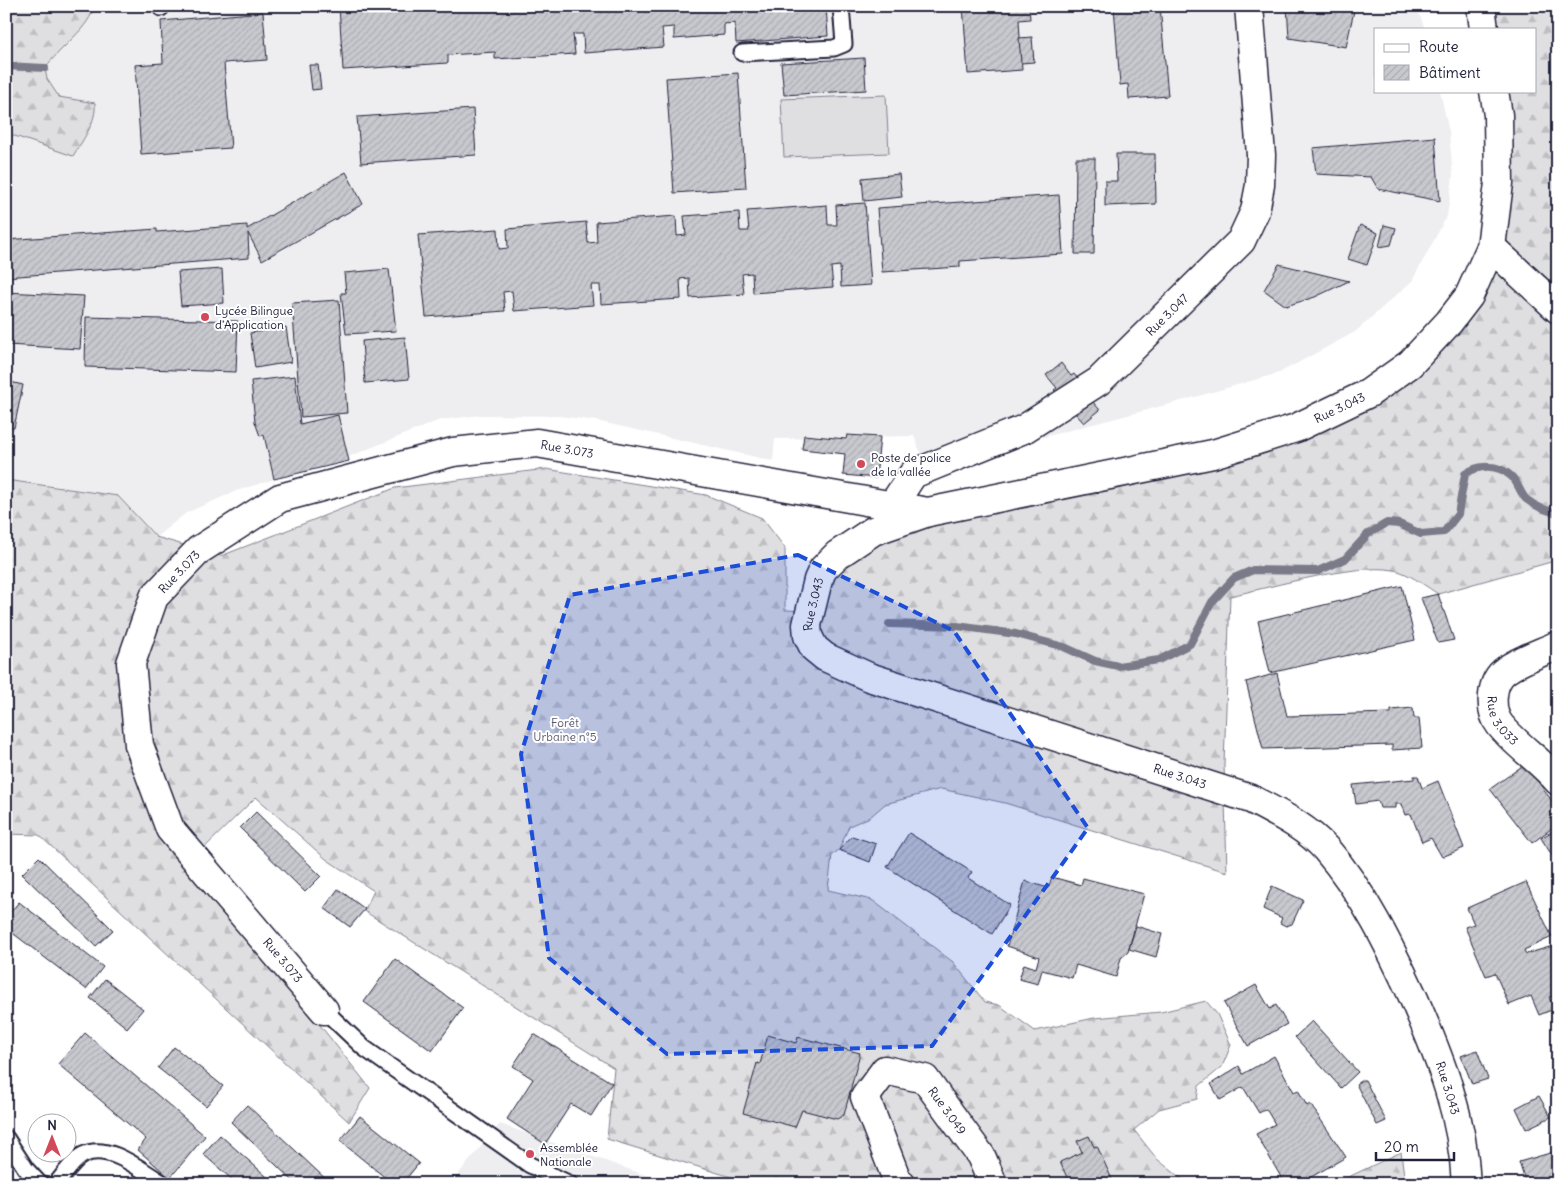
<svg xmlns="http://www.w3.org/2000/svg" width="1564" height="1190" font-family="Delius,sans-serif">
<style>
.built{fill:#eeeef1}
.forest{fill:url(#forest-firs);stroke:#80808e}
.pitch{fill:#dfdfe2;stroke:#80808e}
.lines{fill:none;stroke-linecap:round;stroke-linejoin:round}
.stream{stroke:#7a7a88;stroke-width:8}
.building{fill:url(#building-hatch);stroke:#22223b}
.service-casing{stroke:#22223b;stroke-width:19}
.minor-casing{stroke:#22223b;stroke-width:31}
.tertiary-casing{stroke:#22223b;stroke-width:31}
.service{stroke:#fff;stroke-width:15}
.minor{stroke:#fff;stroke-width:28}
.tertiary{stroke:#fff;stroke-width:28}
.marked{fill:#1d4ed8;fill-opacity:0.2;stroke:#1d4ed8;stroke-width:4;stroke-dasharray:10 6;stroke-linejoin:round}
.poi-dot{fill:#d1495b;stroke:#fff;stroke-width:2}
.labels{text-anchor:middle;dominant-baseline:central;stroke-width:4;stroke-linejoin:round;paint-order:stroke}
.poi-label{font-size:12px;fill:#22223b;stroke:#fff;text-anchor:start}
.street-label{font-size:12px;fill:#22223b;stroke:#fff}
.park-label{font-size:12px;fill:#5b5b6d;stroke:#fff}
</style>
<defs>
<pattern id="forest-firs" width="22" height="20" patternUnits="userSpaceOnUse" patternTransform="scale(1.25)"><rect width="22" height="20" fill="#dfdfe2"/><path d="M5 1l3.5 6h-7zM16 11l3.5 6h-7z" fill="#bfbfc3"/></pattern>
<pattern id="building-hatch" width="6" height="6" patternUnits="userSpaceOnUse" patternTransform="scale(1.25)"><rect width="6" height="6" fill="#c8c8cf"/><path d="M-1 1l2-2M0 6l6-6M5 7l2-2" fill="none" stroke="#acacb3"/></pattern>
</defs>
<rect width="100%" height="100%" fill="#fff"/>
<filter id="ink" filterUnits="userSpaceOnUse"><feTurbulence type="fractalNoise" baseFrequency=".02" numOctaves="2"/><feDisplacementMap in="SourceGraphic" scale="10" xChannelSelector="R" yChannelSelector="G"/><feConvolveMatrix kernelMatrix="1 2 1 2 8 2 1 2 1" color-interpolation-filters="sRGB"/></filter>
<g filter="url(#ink)">
<g class="built">
<path d="M6,6H1416L1425,29H1375V91H1440L1449,132L1453,176L1447,216L1412,281L1355,332L1279,373L1181,401L1021,443L922,457L914,436L775,439L773,461L597,421L560,416L481,415L440,420L353,455L236,491L186,513L156,537L118,496L6,480Z"/>
<path d="M500,1124L671,1184H450Z"/>
</g>
<g class="forest">
<path d="M6,6H93C93,26 56,50 45,69L47,79L59,97L95,103C97,122 82,141 73,156L6,133Z"/>
<path d="M1479,6H1558V560L1438,594C1427,587 1414,577 1401,572C1367,559 1268,588 1230,596L1224,764L1227,872L1005,803L941,789L885,804L870,817L849,826L839,850L832,855L828,890L872,900L953,962L985,1002L999,1005L1035,1031L1094,1018L1161,1012L1206,1001L1217,1014L1231,1045L1222,1067L1199,1086L1197,1099L1159,1109L1134,1130L1157,1159L1188,1184H754L607,1139L614,1068L364,911L374,891L326,859L256,797L190,862L370,1088L349,1122L39,835L6,834V480L118,496L156,537L221,556L395,488L546,469L706,495L762,518L785,548V610L812,611L827,573L928,512L1211,453L1408,363L1489,246L1493,91H1535V29H1483Z"/>
<path d="M1401,1152L1405,1184H1333L1338,1182Z"/>
</g>
<path class="pitch" d="M886,95L889,153L784,157L781,99Z"/>
<g class="lines">
<g class="stream">
<path d="M6,66L45,68"/>
<path d="M889,624L957,626L1016,634L1064,647L1095,661L1118,666L1159,660L1190,644L1212,602L1234,578L1253,570L1318,571L1345,559L1368,534L1387,523L1399,524L1421,534L1444,532L1458,514L1465,474C1479,464 1498,464 1511,476C1518,482 1520,493 1526,499C1536,507 1546,511 1558,513"/>
</g>
</g>
<g class="building">
<path d="M339,6H826L828,36L736,43L735,23L724,24V35L674,39V27L662,28L664,47L584,53L583,34H573L575,54L495,59V52L448,55V63L343,70Z"/>
<path d="M963,6H1029L1030,19L1019,20L1022,70L968,74Z"/>
<path d="M1114,6H1160L1168,96L1129,99L1128,84L1120,85Z"/>
<path d="M1287,6H1355L1346,47L1289,38Z"/>
<path d="M263,12L267,60L224,63L231,148L141,154L135,65L163,63L161,21Z"/>
<path d="M1032,37L1034,62L1021,63L1019,38Z"/>
<path d="M864,58L866,90L784,95L781,63Z"/>
<path d="M309,65H318L321,89L312,90Z"/>
<path d="M738,73L746,188L674,193L666,78Z"/>
<path d="M473,109L476,155L361,163L357,117Z"/>
<path d="M1435,137L1440,201L1378,189L1371,177L1316,174L1313,148Z"/>
<path d="M1116,154H1155L1156,204L1105,206V181H1117Z"/>
<path d="M1076,158H1095L1094,254H1075Z"/>
<path d="M346,172L363,204L262,260L248,233L249,258L6,277V240L157,229V232L247,225V229Z"/>
<path d="M899,174L902,197L864,201L862,178Z"/>
<path d="M1059,195L1063,254L960,261V267L882,272L877,208Z"/>
<path d="M865,203L871,285L841,287L840,266L831,267L833,287L753,293L752,273L742,274L744,294L690,298L689,278L680,279L681,299L601,304L600,285H591L593,305L514,311L512,291L503,292L505,311L426,317L418,235L498,229L499,249L508,248L507,229L586,222L588,243L597,242L596,222L676,216L677,236L686,235L684,216L739,212L740,231H749L747,211L827,205L828,225H837L836,205Z"/>
<path d="M1360,225L1378,233L1367,265L1348,259Z"/>
<path d="M1384,225L1396,228L1391,245L1379,247Z"/>
<path d="M1279,264L1349,281L1315,297L1286,306L1264,290Z"/>
<path d="M222,269L224,303L181,306L178,272Z"/>
<path d="M389,269L396,331L346,334L341,293H346L344,273Z"/>
<path d="M6,292L84,296L80,349L6,345Z"/>
<path d="M339,300L347,413L301,417L292,303Z"/>
<path d="M86,317L238,321L236,372L85,367Z"/>
<path d="M286,327L291,362L255,368L250,333Z"/>
<path d="M405,337L409,379L365,383L362,341Z"/>
<path d="M1061,363L1071,376L1074,374L1094,398L1091,400L1100,410L1084,423L1054,390L1057,388L1046,375Z"/>
<path d="M295,376L300,424L338,415L349,461L274,479L264,435L260,436L255,422L251,381Z"/>
<path d="M6,381L23,385L14,428L6,426Z"/>
<path d="M804,435L846,439L847,435L880,437L876,478L843,475L845,454L802,449Z"/>
<path d="M1402,586L1415,640L1270,673L1258,621Z"/>
<path d="M1438,594L1454,640L1438,643L1421,598Z"/>
<path d="M1277,673L1287,716L1391,713V710L1413,708L1414,718H1419L1422,748L1392,750V745L1263,749L1246,682Z"/>
<path d="M1525,764L1558,809V824L1532,843L1490,789Z"/>
<path d="M1414,776H1418L1422,788L1438,781L1464,848L1442,857L1431,838L1422,842L1411,814L1405,815L1401,804H1395V808H1380L1378,801L1356,804L1353,785L1414,779Z"/>
<path d="M256,812L321,876L305,892L240,828Z"/>
<path d="M1558,828V865L1541,838Z"/>
<path d="M909,833L972,872L968,878L1010,905L992,934L887,867Z"/>
<path d="M852,836L876,844L870,862L839,850Z"/>
<path d="M39,857L113,930L96,946L22,874Z"/>
<path d="M1052,877L1081,885L1083,878L1144,894L1128,952L1121,958L1116,977L1076,965L1072,978L1042,970L1038,984L1019,979L1024,964L1036,968L1039,957L1007,946L1025,881L1048,888Z"/>
<path d="M1526,882L1552,937L1524,950L1526,954L1556,945L1558,949V994L1549,997L1554,1009L1539,1015L1531,996L1509,1005L1495,973L1486,976L1465,927L1474,924L1467,908Z"/>
<path d="M1272,886L1303,900L1292,924L1286,926L1280,923L1282,918L1263,909Z"/>
<path d="M338,889L365,909L350,927L324,908Z"/>
<path d="M19,902L103,967L86,989L6,928V917Z"/>
<path d="M1136,926L1162,934L1156,957L1129,949Z"/>
<path d="M395,959L463,1008L432,1051L364,1002Z"/>
<path d="M105,979L143,1009L127,1028L90,998Z"/>
<path d="M1256,985L1270,1009L1276,1005L1287,1024L1248,1046L1224,1003Z"/>
<path d="M1312,1021L1358,1072L1341,1088L1295,1037Z"/>
<path d="M85,1033L205,1136L170,1178L138,1150L146,1139L58,1064Z"/>
<path d="M534,1034L612,1083L591,1116L571,1104L545,1144L507,1119L533,1079L513,1066Z"/>
<path d="M768,1035L796,1043L798,1037L860,1053L844,1115L837,1119L802,1110L795,1127L743,1113L757,1063L760,1064Z"/>
<path d="M1556,1036H1558V1067Z"/>
<path d="M174,1047L223,1086L206,1106L158,1068Z"/>
<path d="M1477,1050L1488,1079L1472,1084L1461,1056Z"/>
<path d="M1274,1056L1294,1092L1298,1090L1307,1106L1310,1104L1346,1157L1299,1184H1285L1256,1134L1275,1124L1266,1109L1259,1113L1243,1087L1220,1100L1211,1084L1239,1066L1243,1074Z"/>
<path d="M1362,1080H1365L1386,1121L1377,1125L1356,1084Z"/>
<path d="M1539,1096L1551,1117L1526,1129L1516,1108Z"/>
<path d="M247,1105L331,1184H296L231,1122Z"/>
<path d="M360,1116L419,1163L402,1184H393L340,1141Z"/>
<path d="M220,1135L275,1184H237L203,1154Z"/>
<path d="M1089,1136L1094,1147L1097,1146L1114,1184H1070L1060,1162L1082,1152L1077,1141Z"/>
<path d="M1557,1151L1558,1184H1526L1519,1162Z"/>
</g>
<g class="lines">
<defs>
<g id="service">
<path d="M160,6L161,8"/>
<path d="M742,53L834,48L844,44L841,6"/>
<path d="M324,1010L364,1048L530,1165L570,1184"/>
<path d="M6,1138L26,1169L40,1184"/>
<path d="M56,1184C64,1175 73,1160 83,1155C109,1142 142,1171 164,1184"/>
</g>
<g id="minor">
<path d="M1491,247L1558,309"/>
<path id="s1" d="M892,506L913,474L1024,429L1099,381L1241,241L1255,211L1260,185L1261,155L1249,6"/>
<path id="s2" d="M1558,645C1541,653 1521,659 1506,670C1490,681 1489,711 1500,725C1517,746 1541,761 1558,781"/>
<path id="s3" d="M324,1010L170,829L139,745L131,663L154,597L199,550L280,498L453,452L537,443L928,512"/>
<path id="s4" d="M901,1184L897,1180L865,1097L885,1070L925,1079L981,1156L993,1184"/>
</g>
<g id="tertiary">
<path d="M1481,6L1484,29"/>
<path id="s5" d="M1466,1184C1463,1116 1441,1061 1414,999C1390,947 1364,893 1326,849C1305,826 1277,813 1251,799L869,677L825,657L814,648L808,636L807,625L818,580L823,569L837,555L873,531L928,512L1213,454L1296,428L1369,393L1410,364L1449,322L1469,296L1491,247L1499,183L1498,115L1494,91"/>
</g>
</defs>
<use href="#service" class="service-casing"/>
<use href="#minor" class="minor-casing"/>
<use href="#tertiary" class="tertiary-casing"/>
<use href="#service" class="service"/>
<use href="#minor" class="minor"/>
<use href="#tertiary" class="tertiary"/>
</g>
</g>
<path class="marked" d="M798,555L954,631L1088,828L932,1046L667,1054L549,958L521,754L570,595Z"/>
<g class="poi-dot">
<circle cx="205" cy="317" r="5"/>
<circle cx="861" cy="464" r="5"/>
<circle cx="530" cy="1154" r="5"/>
</g>
<g class="labels">
<g class="poi-label">
<text x="215" y="310">Lycée Bilingue<tspan x="215" dy="14">d'Application</tspan></text>
<text x="871" y="457">Poste de police<tspan x="871" dy="14">de la vallée</tspan></text>
<text x="540" y="1147">Assemblée<tspan x="540" dy="14">Nationale</tspan></text>
</g>
<g class="street-label">
<text stroke="none"><textPath href="#s1" startOffset="342">Rue 3.047</textPath></text>
<text stroke="none"><textPath href="#s5" startOffset="1552">Rue 3.043</textPath></text>
<text stroke="none"><textPath href="#s3" startOffset="935">Rue 3.073</textPath></text>
<text stroke="none"><textPath href="#s3" startOffset="515">Rue 3.073</textPath></text>
<text stroke="none"><textPath href="#s5" startOffset="968">Rue 3.043</textPath></text>
<text stroke="none"><textPath href="#s2" startOffset="115">Rue 3.033</textPath></text>
<text transform="translate(1180 776) rotate(18)">Rue 3.043</text>
<text transform="translate(283 960) rotate(50)">Rue 3.073</text>
<text transform="translate(1448 1088) rotate(73)">Rue 3.043</text>
<text stroke="none"><textPath href="#s4" startOffset="208">Rue 3.049</textPath></text>
</g>
<g class="park-label">
<text x="565" y="722">Forêt<tspan x="565" dy="14">Urbaine n°5</tspan></text>
</g>
</g>
<rect width="1564" height="1190" fill="none" stroke="#fff" stroke-width="25"/>
<rect x="12" y="12" width="1539" height="1165" fill="none" stroke="#22223b" stroke-width="2" filter="url(#ink)"/>
<rect x="1374" y="28" width="162" height="65" fill="#ffffff" stroke="#a7a7b1"/>
<rect x="1384" y="44" width="25" height="8" fill="#ffffff" stroke="#a7a7b1"/>
<text x="1419" y="52" font-size="15" fill="#22223b">Route</text>
<rect x="1384" y="65" width="25" height="15" fill="url(#building-hatch)" stroke="#a7a7b1"/>
<text x="1419" y="78" font-size="15" fill="#22223b">Bâtiment</text>
<g transform="translate(52 1138)"><circle r="24" fill="#ffffff" stroke="#a7a7b1"/>
<path d="M0-4L9 19L0 12L-9 19Z" fill="#d1495b"/>
<text y="-8" font-size="14" font-weight="bold" text-anchor="middle" fill="#22223b">N</text>
</g>
<path d="M1376 1152v8h78v-8" fill="none" stroke="#22223b" stroke-width="2.5"/>
<text x="1384" y="1152" font-size="15" fill="#22223b" stroke="#ffffff" stroke-width="4" paint-order="stroke">20 m</text>
</svg>
